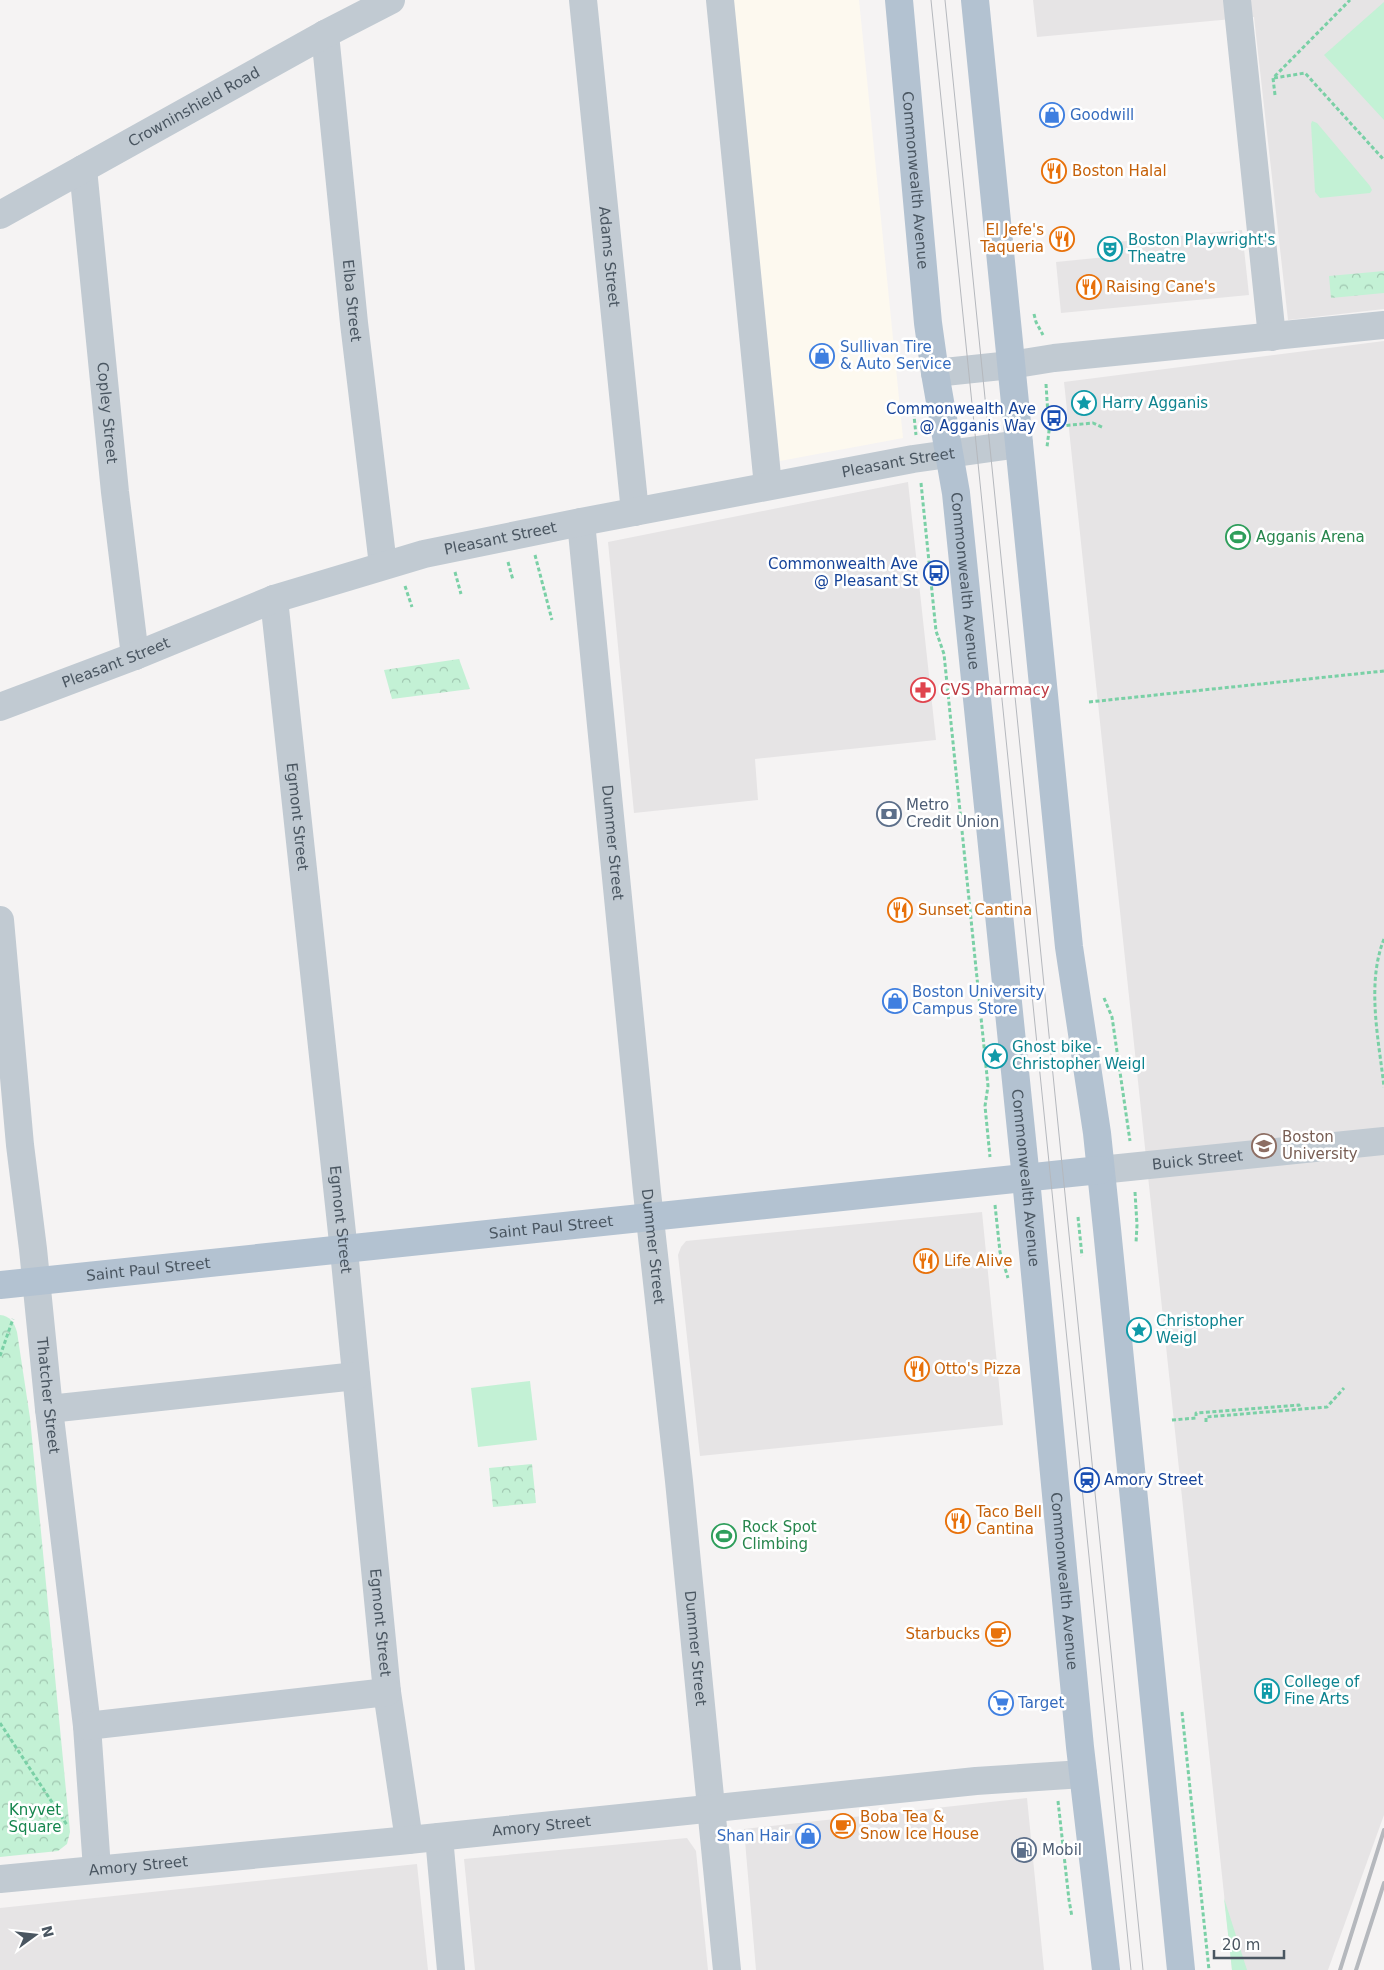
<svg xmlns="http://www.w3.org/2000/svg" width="1384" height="1970" font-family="'DejaVu Sans',sans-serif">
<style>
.commercial{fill:#fdf9ef}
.education{fill:#e6e4e5}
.green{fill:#c3f1d5}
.forest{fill:url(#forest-crowns)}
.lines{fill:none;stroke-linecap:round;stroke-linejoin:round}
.path{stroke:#7ad0a6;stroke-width:3;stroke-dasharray:4 2.5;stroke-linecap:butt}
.minor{stroke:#c1cad2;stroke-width:28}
.major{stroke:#b3c2d1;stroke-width:28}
.tram{stroke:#b5b8bd;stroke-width:1}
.rail{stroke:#b5b8bd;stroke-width:4}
.labels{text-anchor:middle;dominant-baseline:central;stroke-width:5;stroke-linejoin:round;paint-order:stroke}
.street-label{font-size:15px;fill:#4a5661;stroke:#fff}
.shop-label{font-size:15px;fill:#366cbe;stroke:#fff;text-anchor:start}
.food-label{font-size:15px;fill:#c56008;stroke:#fff;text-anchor:start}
.culture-label{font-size:15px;fill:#0d838f;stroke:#fff;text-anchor:start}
.transit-label{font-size:15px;fill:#164399;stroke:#fff;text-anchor:end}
.leisure-label{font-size:15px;fill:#27864d;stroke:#fff;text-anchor:start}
.health-label{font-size:15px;fill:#be3a42;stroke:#fff;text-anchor:start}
.service-label{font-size:15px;fill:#4e5e75;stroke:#fff;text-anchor:start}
.education-label{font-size:15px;fill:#785e54;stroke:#fff;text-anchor:start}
.park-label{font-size:15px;fill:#17864f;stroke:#fff}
</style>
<defs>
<pattern id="forest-crowns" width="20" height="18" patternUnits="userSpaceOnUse" patternTransform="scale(1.25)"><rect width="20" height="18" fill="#c3f1d5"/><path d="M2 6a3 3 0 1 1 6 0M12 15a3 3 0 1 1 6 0" fill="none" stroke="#a0c6b0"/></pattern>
</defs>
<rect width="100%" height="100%" fill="#f5f3f3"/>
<path class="commercial" d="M732,0H859L903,438L780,461Z"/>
<g class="education">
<path d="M1033,0H1384V309L1288,320L1254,17L1037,37Z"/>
<path d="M1242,230L1249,295L1061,313L1056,262L1106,257L1105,243Z"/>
<path d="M1384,341V1815L1328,1970H1232L1064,382Z"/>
<path d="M908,482L936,740L755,759L758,800L634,813L608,542Z"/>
<path d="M982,1212L1003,1425L700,1456L678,1255L681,1247L686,1241Z"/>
<path d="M1027,1798L1044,1970H756L744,1829Z"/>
<path d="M687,1838L696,1851L708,1970H475L464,1859Z"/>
<path d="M417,1864L428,1970H0V1908Z"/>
</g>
<g class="green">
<path d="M1384,2V120L1324,55Z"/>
<path d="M1312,121L1317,123L1370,186L1372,190L1370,193L1320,198L1315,192L1311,124Z"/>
<path d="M530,1381L537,1440L478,1447L471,1388Z"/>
<path d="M1224,1898L1247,1970H1232Z"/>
</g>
<g class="forest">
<path d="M1384,271V293L1331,298L1329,276Z"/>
<path d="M459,659L470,689L392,699L384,670Z"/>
<path d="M0,1315C10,1316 14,1322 17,1332L30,1418L70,1832L67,1844L58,1851L0,1857Z"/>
<path d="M532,1464L536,1503L493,1507L489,1468Z"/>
</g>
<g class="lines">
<g class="path">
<path d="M1274,78L1305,73L1384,160"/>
<path d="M1275,95L1273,78L1350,0"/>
<path d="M1034,314L1036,322L1043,335"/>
<path d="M1046,384L1049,431L1047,447"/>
<path d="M913,406L916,435"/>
<path d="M1060,426L1093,423L1104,428"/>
<path d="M921,483L936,631L944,654L988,1086L985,1106L990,1157"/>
<path d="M535,555L552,620"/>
<path d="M508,562L513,580"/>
<path d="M455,572L461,594"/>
<path d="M405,586L412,607"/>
<path d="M1089,702L1384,671"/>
<path d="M1384,939C1366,984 1379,1041 1384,1087"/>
<path d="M1104,998L1112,1017L1130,1141"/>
<path d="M1135,1192L1137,1225L1136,1243"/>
<path d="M995,1205L1000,1252L1008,1278"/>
<path d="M1078,1217L1082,1256"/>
<path d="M0,1356L13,1319"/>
<path d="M1172,1420L1196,1418V1413L1299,1405L1300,1409"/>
<path d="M1206,1422V1417L1327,1407L1344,1388"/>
<path d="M1182,1712L1209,1970"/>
<path d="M0,1723L67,1825"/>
<path d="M1058,1801L1069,1900L1072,1917"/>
</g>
<g class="minor">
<path id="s1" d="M583,0L635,512"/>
<path d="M720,0L768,486"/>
<path d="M1237,0L1272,337"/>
<path id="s2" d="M325,34L354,323L383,565"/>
<path id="s3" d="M83,169L115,492L135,656"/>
<path id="s4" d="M0,215L325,34L391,0"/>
<path d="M935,373L1011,365L1054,358L1384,325"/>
<path id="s5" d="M581,522L647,1192L679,1481L727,1970"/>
<path id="s6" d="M274,599L345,1261L387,1692L409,1840"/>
<path id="s7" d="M0,707L135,656L274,599L424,554L581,522L913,459L1019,444"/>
<path id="s8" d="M0,920L20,1145L33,1249L49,1409L87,1726L97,1869"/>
<path id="s9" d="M1100,1170L1384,1141"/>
<path d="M49,1409L356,1376"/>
<path d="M87,1726L387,1692"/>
<path d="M439,1837L451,1970"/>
<path id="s10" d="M0,1879L399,1841L976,1781L1083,1774"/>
</g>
<g class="major">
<path id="s11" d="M899,0L928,323L935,373L956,493L1026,1179L1080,1747L1106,1970"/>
<path d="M975,0L1069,947L1097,1133L1107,1229L1181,1970"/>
<path id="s12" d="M0,1285L1100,1170"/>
</g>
<g class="tram">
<path d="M931,0L1131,1970"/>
<path d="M945,0L1143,1970"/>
</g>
<g class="rail">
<path d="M1340,1970L1384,1830"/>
<path d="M1356,1970L1384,1883"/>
</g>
</g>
<defs>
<symbol id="shop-ring" viewBox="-11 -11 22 22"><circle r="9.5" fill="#fff" stroke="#3f7fe0" stroke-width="1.5"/><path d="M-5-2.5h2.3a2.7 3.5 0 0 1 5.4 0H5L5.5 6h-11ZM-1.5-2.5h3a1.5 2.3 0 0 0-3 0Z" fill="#3f7fe0"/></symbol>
<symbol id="restaurant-ring" viewBox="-11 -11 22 22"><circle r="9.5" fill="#fff" stroke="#e8710a" stroke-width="1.5"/><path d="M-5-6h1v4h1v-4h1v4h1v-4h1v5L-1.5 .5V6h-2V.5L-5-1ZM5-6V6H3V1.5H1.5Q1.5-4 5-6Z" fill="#e8710a"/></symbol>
<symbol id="theatre-ring" viewBox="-11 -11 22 22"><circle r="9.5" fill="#fff" stroke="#0f9aa8" stroke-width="1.5"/><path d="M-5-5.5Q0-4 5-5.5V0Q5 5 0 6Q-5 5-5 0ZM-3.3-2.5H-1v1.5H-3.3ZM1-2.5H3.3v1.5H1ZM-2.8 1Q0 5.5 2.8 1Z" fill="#0f9aa8"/></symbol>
<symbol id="sight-ring" viewBox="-11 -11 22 22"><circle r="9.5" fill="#fff" stroke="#0f9aa8" stroke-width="1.5"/><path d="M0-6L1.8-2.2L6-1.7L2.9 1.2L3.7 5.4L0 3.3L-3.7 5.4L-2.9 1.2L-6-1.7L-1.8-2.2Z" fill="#0f9aa8"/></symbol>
<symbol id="bus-ring" viewBox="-11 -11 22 22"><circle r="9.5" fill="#fff" stroke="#1a4fb4" stroke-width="1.5"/><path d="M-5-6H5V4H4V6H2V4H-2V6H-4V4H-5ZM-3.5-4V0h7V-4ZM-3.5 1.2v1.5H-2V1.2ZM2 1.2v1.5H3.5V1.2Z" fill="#1a4fb4"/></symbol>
<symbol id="stadium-ring" viewBox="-11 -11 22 22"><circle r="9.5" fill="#fff" stroke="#2e9e5b" stroke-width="1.5"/><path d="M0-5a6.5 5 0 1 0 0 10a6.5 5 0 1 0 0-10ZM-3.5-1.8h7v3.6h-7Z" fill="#2e9e5b"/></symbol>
<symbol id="pharmacy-ring" viewBox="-11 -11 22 22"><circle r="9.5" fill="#fff" stroke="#e0444e" stroke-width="1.5"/><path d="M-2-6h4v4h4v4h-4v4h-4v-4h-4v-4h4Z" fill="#e0444e"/></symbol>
<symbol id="bank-ring" viewBox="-11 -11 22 22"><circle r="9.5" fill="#fff" stroke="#5c6f8a" stroke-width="1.5"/><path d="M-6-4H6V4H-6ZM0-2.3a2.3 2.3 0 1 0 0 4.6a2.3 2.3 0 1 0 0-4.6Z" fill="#5c6f8a"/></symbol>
<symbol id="university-ring" viewBox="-11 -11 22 22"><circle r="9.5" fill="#fff" stroke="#8d6e63" stroke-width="1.5"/><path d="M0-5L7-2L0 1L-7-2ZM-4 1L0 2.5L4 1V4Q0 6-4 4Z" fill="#8d6e63"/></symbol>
<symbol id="station-ring" viewBox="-11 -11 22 22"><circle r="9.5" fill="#fff" stroke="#1a4fb4" stroke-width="1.5"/><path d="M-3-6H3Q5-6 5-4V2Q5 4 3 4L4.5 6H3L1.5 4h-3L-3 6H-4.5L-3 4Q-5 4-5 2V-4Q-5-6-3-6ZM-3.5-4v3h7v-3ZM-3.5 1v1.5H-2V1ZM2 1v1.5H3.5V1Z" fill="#1a4fb4"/></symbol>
<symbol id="cafe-ring" viewBox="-11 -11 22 22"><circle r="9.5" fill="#fff" stroke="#e8710a" stroke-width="1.5"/><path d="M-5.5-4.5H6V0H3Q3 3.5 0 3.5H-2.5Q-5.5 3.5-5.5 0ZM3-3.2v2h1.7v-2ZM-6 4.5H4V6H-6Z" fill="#e8710a"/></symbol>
<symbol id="building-ring" viewBox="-11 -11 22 22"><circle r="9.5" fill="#fff" stroke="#0f9aa8" stroke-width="1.5"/><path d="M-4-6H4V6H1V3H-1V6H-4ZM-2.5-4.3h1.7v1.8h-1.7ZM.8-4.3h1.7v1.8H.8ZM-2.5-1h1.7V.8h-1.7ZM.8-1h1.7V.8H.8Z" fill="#0f9aa8"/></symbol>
<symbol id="supermarket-ring" viewBox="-11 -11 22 22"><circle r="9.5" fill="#fff" stroke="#3f7fe0" stroke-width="1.5"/><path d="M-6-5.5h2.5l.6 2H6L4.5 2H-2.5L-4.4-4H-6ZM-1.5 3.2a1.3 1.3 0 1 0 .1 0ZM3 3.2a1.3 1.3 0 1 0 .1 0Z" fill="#3f7fe0"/></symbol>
<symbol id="fuel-ring" viewBox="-11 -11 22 22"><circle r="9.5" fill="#fff" stroke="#5c6f8a" stroke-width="1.5"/><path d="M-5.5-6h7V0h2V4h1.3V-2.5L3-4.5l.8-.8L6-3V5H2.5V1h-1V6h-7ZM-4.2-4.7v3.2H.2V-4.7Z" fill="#5c6f8a"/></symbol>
</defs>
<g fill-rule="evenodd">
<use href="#shop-ring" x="1038" y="101" width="28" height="28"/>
<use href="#restaurant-ring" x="1040" y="157" width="28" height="28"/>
<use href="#restaurant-ring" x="1048" y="225" width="28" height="28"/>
<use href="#theatre-ring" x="1096" y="235" width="28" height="28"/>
<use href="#restaurant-ring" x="1075" y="273" width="28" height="28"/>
<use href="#shop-ring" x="808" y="342" width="28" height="28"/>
<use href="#sight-ring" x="1070" y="389" width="28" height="28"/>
<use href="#bus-ring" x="1040" y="404" width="28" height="28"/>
<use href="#stadium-ring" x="1224" y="523" width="28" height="28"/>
<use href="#bus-ring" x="922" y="559" width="28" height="28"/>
<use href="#pharmacy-ring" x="909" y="676" width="28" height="28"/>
<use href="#bank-ring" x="875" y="800" width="28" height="28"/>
<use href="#restaurant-ring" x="886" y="896" width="28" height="28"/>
<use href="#shop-ring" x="881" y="987" width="28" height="28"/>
<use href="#sight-ring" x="981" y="1042" width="28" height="28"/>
<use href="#university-ring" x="1250" y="1132" width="28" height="28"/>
<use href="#restaurant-ring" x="912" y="1247" width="28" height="28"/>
<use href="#sight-ring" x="1125" y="1316" width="28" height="28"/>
<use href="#restaurant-ring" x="903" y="1355" width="28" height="28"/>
<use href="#station-ring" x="1073" y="1466" width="28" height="28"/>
<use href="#restaurant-ring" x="944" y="1507" width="28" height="28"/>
<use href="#stadium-ring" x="710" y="1522" width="28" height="28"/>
<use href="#cafe-ring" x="984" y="1620" width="28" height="28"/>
<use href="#building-ring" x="1253" y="1677" width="28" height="28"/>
<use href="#supermarket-ring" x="987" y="1689" width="28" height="28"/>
<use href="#cafe-ring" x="829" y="1812" width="28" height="28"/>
<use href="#shop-ring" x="794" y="1822" width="28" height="28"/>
<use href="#fuel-ring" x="1010" y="1836" width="28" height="28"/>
</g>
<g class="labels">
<g class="street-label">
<text stroke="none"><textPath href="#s4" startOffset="222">Crowninshield Road</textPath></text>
<text stroke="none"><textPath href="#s11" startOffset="181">Commonwealth Avenue</textPath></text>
<text stroke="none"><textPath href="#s1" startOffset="258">Adams Street</textPath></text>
<text stroke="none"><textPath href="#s2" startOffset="268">Elba Street</textPath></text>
<text stroke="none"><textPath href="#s3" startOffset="245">Copley Street</textPath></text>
<text stroke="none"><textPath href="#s7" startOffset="934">Pleasant Street</textPath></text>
<text stroke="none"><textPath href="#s7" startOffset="529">Pleasant Street</textPath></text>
<text stroke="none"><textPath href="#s11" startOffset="585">Commonwealth Avenue</textPath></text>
<text stroke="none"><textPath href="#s7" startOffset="124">Pleasant Street</textPath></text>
<text stroke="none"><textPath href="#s6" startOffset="219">Egmont Street</textPath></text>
<text stroke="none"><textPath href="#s5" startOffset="322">Dummer Street</textPath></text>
<text stroke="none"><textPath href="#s9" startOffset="98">Buick Street</textPath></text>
<text stroke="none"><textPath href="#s11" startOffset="1185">Commonwealth Avenue</textPath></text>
<text stroke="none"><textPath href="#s6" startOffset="624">Egmont Street</textPath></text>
<text stroke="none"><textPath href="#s12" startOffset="554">Saint Paul Street</textPath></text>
<text stroke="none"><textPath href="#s5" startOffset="728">Dummer Street</textPath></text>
<text stroke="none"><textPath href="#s12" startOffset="149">Saint Paul Street</textPath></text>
<text stroke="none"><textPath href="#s8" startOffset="478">Thatcher Street</textPath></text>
<text stroke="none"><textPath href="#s11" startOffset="1590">Commonwealth Avenue</textPath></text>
<text stroke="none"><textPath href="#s6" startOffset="1029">Egmont Street</textPath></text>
<text stroke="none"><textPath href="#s5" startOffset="1132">Dummer Street</textPath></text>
<text stroke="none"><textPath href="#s10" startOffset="544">Amory Street</textPath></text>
<text stroke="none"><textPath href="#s10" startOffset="139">Amory Street</textPath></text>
</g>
<g class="shop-label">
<text x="1070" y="115">Goodwill</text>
<text x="840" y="347">Sullivan Tire<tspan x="840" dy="17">&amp; Auto Service</tspan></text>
<text x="912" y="992">Boston University<tspan x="912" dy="17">Campus Store</tspan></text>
<text x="1018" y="1703">Target</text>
<text x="790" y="1836" text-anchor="end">Shan Hair</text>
</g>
<g class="food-label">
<text x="1072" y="171">Boston Halal</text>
<text x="1044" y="230" text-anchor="end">El Jefe's<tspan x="1044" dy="17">Taqueria</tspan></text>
<text x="1106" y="287">Raising Cane's</text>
<text x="918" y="910">Sunset Cantina</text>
<text x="944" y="1261">Life Alive</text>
<text x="934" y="1369">Otto's Pizza</text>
<text x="976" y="1512">Taco Bell<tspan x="976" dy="17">Cantina</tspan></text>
<text x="980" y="1634" text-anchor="end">Starbucks</text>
<text x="860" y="1817">Boba Tea &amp;<tspan x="860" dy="17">Snow Ice House</tspan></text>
</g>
<g class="culture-label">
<text x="1128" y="240">Boston Playwright's<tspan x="1128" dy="17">Theatre</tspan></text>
<text x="1102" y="403">Harry Agganis</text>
<text x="1012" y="1047">Ghost bike -<tspan x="1012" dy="17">Christopher Weigl</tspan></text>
<text x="1156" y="1321">Christopher<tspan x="1156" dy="17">Weigl</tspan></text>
<text x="1284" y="1682">College of<tspan x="1284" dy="17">Fine Arts</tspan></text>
</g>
<g class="transit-label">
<text x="1036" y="409">Commonwealth Ave<tspan x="1036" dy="17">@ Agganis Way</tspan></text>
<text x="918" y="564">Commonwealth Ave<tspan x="918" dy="17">@ Pleasant St</tspan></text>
<text x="1104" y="1480" text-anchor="start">Amory Street</text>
</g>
<g class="leisure-label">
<text x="1256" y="537">Agganis Arena</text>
<text x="742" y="1527">Rock Spot<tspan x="742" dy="17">Climbing</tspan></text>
</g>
<g class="health-label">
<text x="940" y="690">CVS Pharmacy</text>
</g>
<g class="service-label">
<text x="906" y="805">Metro<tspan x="906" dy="17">Credit Union</tspan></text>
<text x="1042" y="1850">Mobil</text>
</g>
<g class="education-label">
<text x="1282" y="1137">Boston<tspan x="1282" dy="17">University</tspan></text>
</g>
<g class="park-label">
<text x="35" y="1810">Knyvet<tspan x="35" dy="17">Square</tspan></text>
</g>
</g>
<g transform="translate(35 1935) rotate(75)" stroke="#ffffff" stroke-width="4" paint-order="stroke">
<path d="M0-4L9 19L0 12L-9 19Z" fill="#4a5661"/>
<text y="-8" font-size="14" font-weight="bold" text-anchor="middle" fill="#4a5661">N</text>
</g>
<path d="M1214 1950v8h70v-8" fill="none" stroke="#4a5661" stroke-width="2.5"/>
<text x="1222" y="1950" font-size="15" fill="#4a5661" stroke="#ffffff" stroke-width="4" paint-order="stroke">20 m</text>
</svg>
